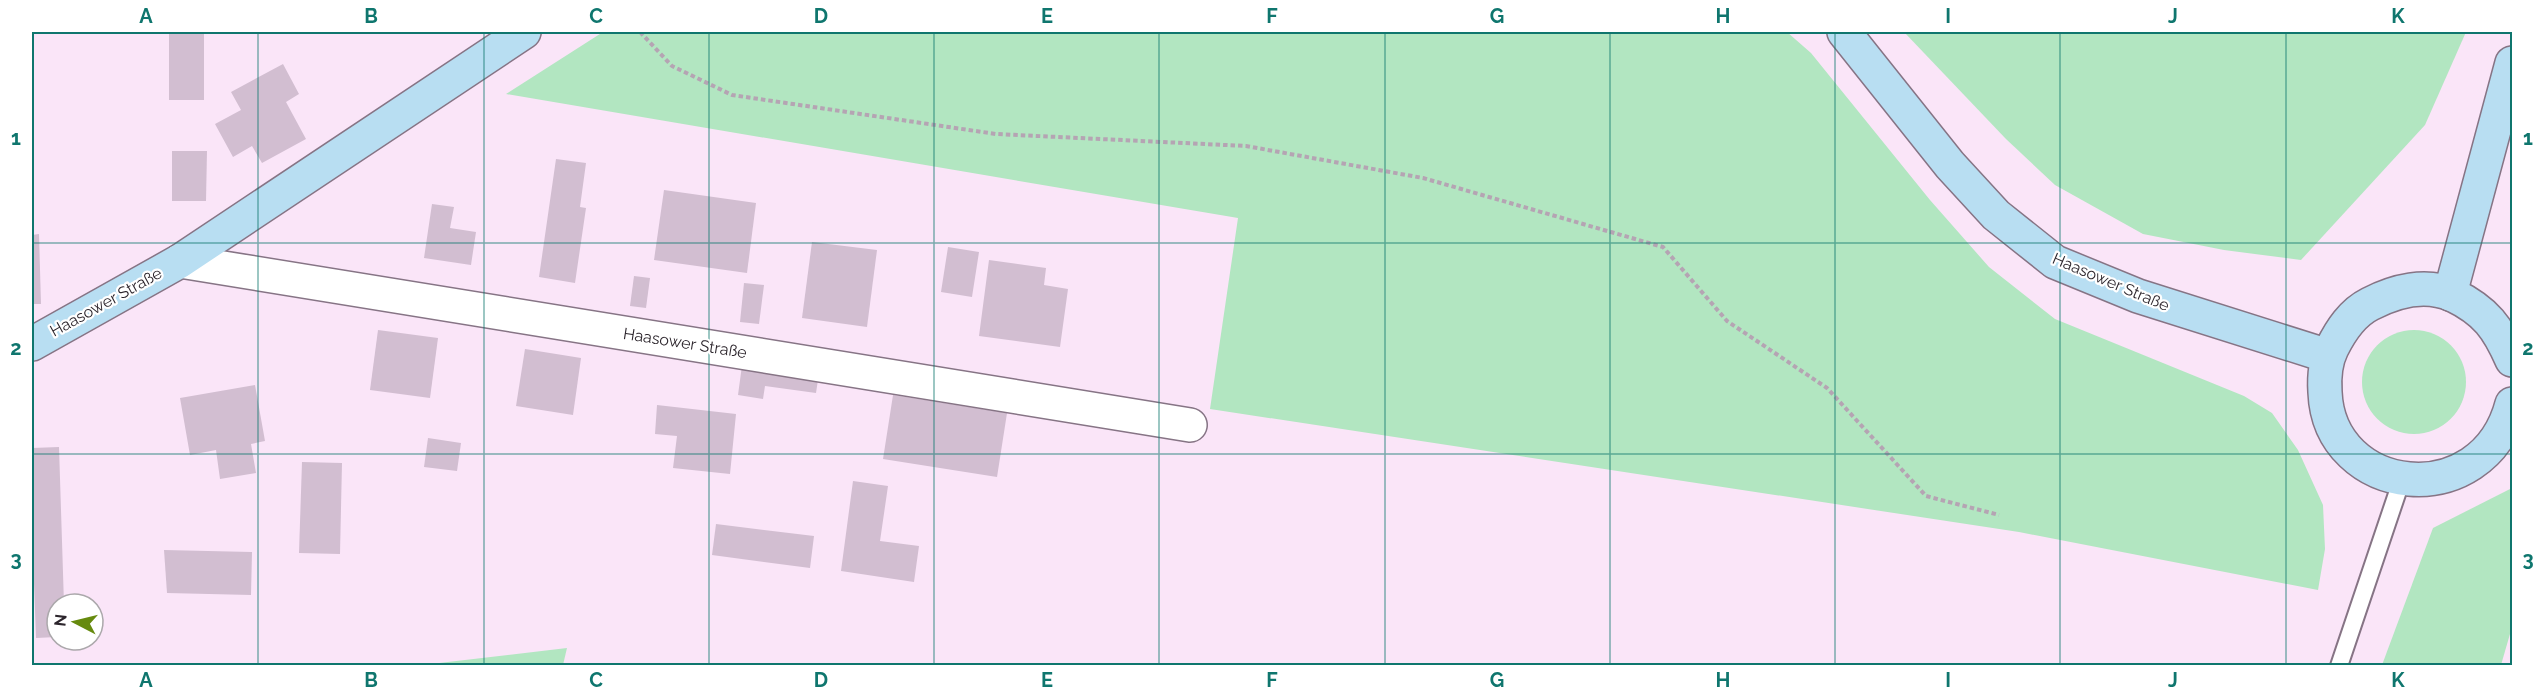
<svg xmlns="http://www.w3.org/2000/svg" width="2544" height="697" font-family="Raleway,sans-serif">
<style>
.green{fill:#b2e6c1}
.building{fill:#d2bed1}
.lines{fill:none;stroke-linecap:round;stroke-linejoin:round}
.lane-casing{stroke:#867485;stroke-width:20}
.street-casing{stroke:#867485;stroke-width:36}
.secondary-casing{stroke:#867485;stroke-width:36}
.path{stroke:#b5a4b3;stroke-width:4;stroke-dasharray:4.5 3;stroke-linecap:butt}
.lane{stroke:#fff;stroke-width:16}
.street{stroke:#fff;stroke-width:33}
.secondary{stroke:#b8def2;stroke-width:33}
.grid{fill:none;stroke:#0f766e;stroke-width:1.5;stroke-opacity:0.55}
.labels{text-anchor:middle;dominant-baseline:central;stroke-width:4.5;stroke-linejoin:round;paint-order:stroke}
.street-label{font-size:16px;fill:#2c252c;stroke:#fff}
.neatline{fill:none;stroke:#0f766e;stroke-width:2}
.grid-label{font-size:20px;text-anchor:middle;font-weight:bold;fill:#0f766e}
</style>
<rect width="100%" height="100%" fill="#fae5f8"/>
<g class="green">
<path d="M603,32H1787L1811,53L1930,200L1989,267L2055,319L2244,396L2272,413L2298,450L2323,505L2325,549L2318,590L2019,532L1210,409L1238,218L506,94Z"/>
<path d="M1904,32H2466L2425,125L2301,260L2224,250L2143,234L2055,185L2006,139Z"/>
<circle cx="2414" cy="382" r="52"/>
<path d="M2512,488V627L2501,665H2382L2433,528Z"/>
<path d="M567,648L563,665H422Z"/>
</g>
<g class="building">
<rect x="169" y="32" width="35" height="68"/>
<path d="M283,64L299,94L286,102L306,139L262,163L252,146L233,157L215,124L241,110L231,92Z"/>
<path d="M172,151H207L206,201H172Z"/>
<path d="M556,159L586,163L580,207L586,208L575,283L539,277Z"/>
<path d="M664,190L756,203L747,273L654,260Z"/>
<path d="M432,204L454,207L450,228L476,232L471,265L424,258Z"/>
<path d="M39,234L41,304H32V235Z"/>
<path d="M812,242L877,250L867,327L802,318Z"/>
<path d="M948,247L979,252L972,297L941,292Z"/>
<path d="M989,260L1046,268L1044,285L1068,289L1060,347L979,336Z"/>
<path d="M634,276L650,278L646,308L630,306Z"/>
<path d="M744,283L764,285L759,324L740,322Z"/>
<path d="M378,330L438,338L430,398L370,390Z"/>
<path d="M525,349L581,358L573,415L516,406Z"/>
<path d="M743,358L819,373L816,393L765,386L763,399L738,395Z"/>
<path d="M255,385L265,441L251,444L256,473L220,479L216,450L190,455L180,398Z"/>
<path d="M893,395L1007,413L997,477L883,459Z"/>
<path d="M657,405L736,414L730,474L673,468L677,436L655,434Z"/>
<path d="M428,438L461,443L457,471L424,467Z"/>
<path d="M59,447L64,604H57V637L36,638L32,529V448Z"/>
<path d="M302,462L342,463L340,554L299,553Z"/>
<path d="M853,481L888,486L880,541L919,546L914,582L841,571Z"/>
<path d="M716,524L814,536L810,568L712,555Z"/>
<path d="M164,550L252,552L251,595L167,593Z"/>
</g>
<g class="lines">
<defs>
<path id="lane" d="M2339,666L2402,479"/>
<path id="street" d="M180,261L1190,425"/>
<g id="secondary">
<path d="M1844,32L1950,165L1996,215L2055,262L2138,296L2328,356"/>
<path d="M2450,294L2512,63"/>
<path d="M32,344L180,261L524,32"/>
<path d="M2512,360C2498,328 2486,311 2453,295C2426,283 2395,291 2370,304C2352,313 2341,330 2332,348C2325,362 2324,377 2325,392C2329,497 2483,515 2512,404"/>
</g>
</defs>
<use href="#lane" class="lane-casing"/>
<use href="#street" class="street-casing"/>
<use href="#secondary" class="secondary-casing"/>
<path class="path" d="M640,32L672,66L732,95L996,134L1246,146L1423,178L1663,247L1727,321L1827,388L1926,496L1999,515"/>
<use href="#lane" class="lane"/>
<use href="#street" class="street"/>
<use href="#secondary" class="secondary"/>
</g>
<path class="grid" d="M258,32V666M484,32V666M709,32V666M934,32V666M1159,32V666M1385,32V666M1610,32V666M1835,32V666M2060,32V666M2286,32V666M32,243H2512M32,454H2512"/>
<g class="labels">
<g class="street-label">
<text transform="translate(2111 282) rotate(23)">Haasower Straße</text>
<text transform="translate(106 302) rotate(-29)">Haasower Straße</text>
<text transform="translate(685 343) rotate(9)">Haasower Straße</text>
</g>
</g>
<rect width="2544" height="697" fill="none" stroke="#ffffff" stroke-width="66"/>
<g transform="translate(75 622) rotate(277)"><circle r="28" fill="#ffffff" stroke="#aba8ab" stroke-width="1.5"/>
<path d="M0-4.5L10 22L0 15L-10 22Z" fill="#668a0e"/>
<text y="-9" font-size="16" font-weight="bold" text-anchor="middle" fill="#2c252c">N</text>
</g>
<rect x="33" y="33" width="2478" height="631" class="neatline"/>
<g class="grid-label">
<text x="146" y="23">A</text>
<text x="371" y="23">B</text>
<text x="596" y="23">C</text>
<text x="821" y="23">D</text>
<text x="1047" y="23">E</text>
<text x="1272" y="23">F</text>
<text x="1497" y="23">G</text>
<text x="1723" y="23">H</text>
<text x="1948" y="23">I</text>
<text x="2173" y="23">J</text>
<text x="2398" y="23">K</text>
<text x="16" y="145">1</text>
<text x="2528" y="145">1</text>
<text x="16" y="355">2</text>
<text x="2528" y="355">2</text>
<text x="16" y="566">3</text>
<text x="2528" y="566">3</text>
<text x="146" y="687">A</text>
<text x="371" y="687">B</text>
<text x="596" y="687">C</text>
<text x="821" y="687">D</text>
<text x="1047" y="687">E</text>
<text x="1272" y="687">F</text>
<text x="1497" y="687">G</text>
<text x="1723" y="687">H</text>
<text x="1948" y="687">I</text>
<text x="2173" y="687">J</text>
<text x="2398" y="687">K</text>
</g>
</svg>
